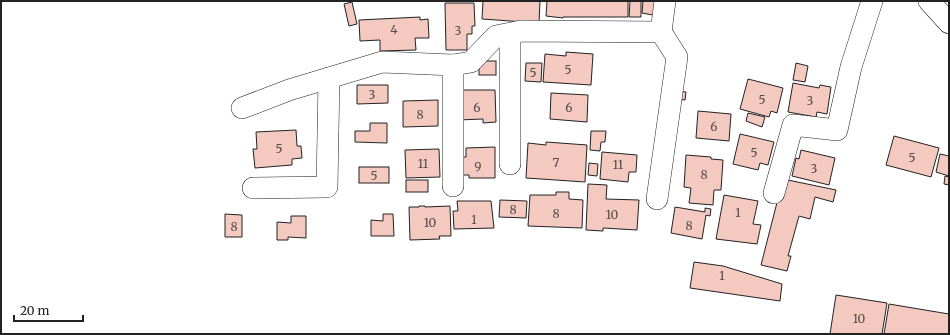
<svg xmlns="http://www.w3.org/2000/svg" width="950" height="335" font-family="Merriweather,serif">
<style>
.building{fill:#f3c9c0;stroke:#222}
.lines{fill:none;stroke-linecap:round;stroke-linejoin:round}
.street-casing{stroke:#222;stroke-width:22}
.street{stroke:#fff;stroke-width:21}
.labels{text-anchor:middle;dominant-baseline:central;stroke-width:3;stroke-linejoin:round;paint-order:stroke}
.number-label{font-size:12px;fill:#564c4a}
</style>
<rect width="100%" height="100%" fill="#fff"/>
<g class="building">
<path d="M483,1H540L539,23L482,19Z"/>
<path d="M547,1H628V17H563V18L546,16Z"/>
<path d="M630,1H641V17H629Z"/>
<path d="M643,1H655L653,15L642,13Z"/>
<path d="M352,2L357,24L349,26L344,4Z"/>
<path d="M445,3H474L475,26H472V34H467V50H446Z"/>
<path d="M420,17V20L428,19L429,38H415L416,50L380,51V40L360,41L359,20Z"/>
<path d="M566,52L593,54L591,85L543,82L545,54L566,56Z"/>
<rect x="479" y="61" width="17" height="14"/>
<path d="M526,63H542L541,82L525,81Z"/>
<path d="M796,63L808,66L805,82L793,80Z"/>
<path d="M748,79L783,88L777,113L771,111L769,117L740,109Z"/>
<path d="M793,83L819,88L820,85L831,87L827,114L817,112L816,117L788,112Z"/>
<path d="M357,85H388V103L357,104Z"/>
<path d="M459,90H495L496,122L483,123V119L458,120Z"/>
<path d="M677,91L686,92L685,100L676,99Z"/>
<path d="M551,93L588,95L587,122L550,119Z"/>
<path d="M438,100V126L403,127V101Z"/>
<path d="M698,111L731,114L729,141L696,138Z"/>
<path d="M748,113L765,117L762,127L746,121Z"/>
<path d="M370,123H387V143L355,142V131H370Z"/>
<path d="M296,130L297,146H301L302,158L292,159V165L255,168L253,149H257L256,132Z"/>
<path d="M591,131H606L605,142H601L600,151L590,150Z"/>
<path d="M740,134L774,142L768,165L760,163L758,170L733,164Z"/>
<path d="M894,136L939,148L931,177L886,165Z"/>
<path d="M546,142L587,145L585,182L526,178L528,143L546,145Z"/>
<path d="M495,147V178H469V175H460V157H466V148Z"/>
<path d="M439,149L440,177L406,178L405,150Z"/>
<path d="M801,150L835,158L829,185L792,176L796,158L799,159Z"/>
<path d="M602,152L637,155L636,172H629L628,182L600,179Z"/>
<path d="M940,154L949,156V176L936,172Z"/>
<path d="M686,155L711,157V159L723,160L721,190H714L713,205L689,203L691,188L684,187Z"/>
<path d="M589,163L598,164L597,176L588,175Z"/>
<rect x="359" y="167" width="30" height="16"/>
<path d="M945,176L949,177V185L944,184Z"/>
<path d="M783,179L836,190L833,202L815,197L810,219L799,216L788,256H791L787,271L761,265Z"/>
<rect x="406" y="180" width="22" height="12"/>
<path d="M588,184L607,185L606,199L639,200L637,230L603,228V231L586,230Z"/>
<path d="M556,192H569V199L583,200L582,228L528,226L530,195H556Z"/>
<path d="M724,195L758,201L753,224L761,225L757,244L716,239Z"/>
<path d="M500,200L527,201L526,218L499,217Z"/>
<path d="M457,201H491L494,228L454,229L453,211H458Z"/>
<path d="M419,206H425V207L450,206L451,236H439L440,239L410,240L409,207H419Z"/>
<path d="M675,207L705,212V208L711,209L710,216L706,215L702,239L671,233Z"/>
<path d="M225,214L242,215V237H225Z"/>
<path d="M383,214H393L394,236H371V220L383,221Z"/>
<path d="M291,216H306V238L288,237V240H277V222L291,223Z"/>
<path d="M694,262L723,266L782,284L780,301L690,288Z"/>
<path d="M836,295L887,303L882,334H830Z"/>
<path d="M889,304L949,314V334H884Z"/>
</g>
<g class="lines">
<defs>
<g id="street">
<path d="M929,1L949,23"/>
<path d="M242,108L289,90L382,62L453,65L471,62L496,36L521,31L661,32L665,1"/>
<path d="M510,164V34"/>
<path d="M453,186V65"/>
<path d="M253,188L327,187L329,78"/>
<path d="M774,193L793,125L837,130L851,67L872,1"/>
<path d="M657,199L677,57L661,32"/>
</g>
</defs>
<use href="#street" class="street-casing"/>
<use href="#street" class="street"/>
</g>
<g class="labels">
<g class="number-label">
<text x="394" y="29">4</text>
<text x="458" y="30">3</text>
<text x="568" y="69">5</text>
<text x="533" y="72">5</text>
<text x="372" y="94">3</text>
<text x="762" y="99">5</text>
<text x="810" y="100">3</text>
<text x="477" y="107">6</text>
<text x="569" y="107">6</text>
<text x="420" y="114">8</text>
<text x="714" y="126">6</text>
<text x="279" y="148">5</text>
<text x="754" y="152">5</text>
<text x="912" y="157">5</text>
<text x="556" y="162">7</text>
<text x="423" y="163">11</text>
<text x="618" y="164">11</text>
<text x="478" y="166">9</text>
<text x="814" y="168">3</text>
<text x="704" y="174">8</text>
<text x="374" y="175">5</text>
<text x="513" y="209">8</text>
<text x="738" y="212">1</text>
<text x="556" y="213">8</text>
<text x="612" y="214">10</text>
<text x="474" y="219">1</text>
<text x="430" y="222">10</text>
<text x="689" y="225">8</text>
<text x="234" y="226">8</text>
<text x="722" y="275">1</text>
<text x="859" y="318">10</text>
</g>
</g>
<rect width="950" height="335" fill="none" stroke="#222222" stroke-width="4"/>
<path d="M14 315v6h69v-6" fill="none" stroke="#222222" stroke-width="2"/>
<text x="20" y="315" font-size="12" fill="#222222" stroke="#ffffff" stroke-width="3" paint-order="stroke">20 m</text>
</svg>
